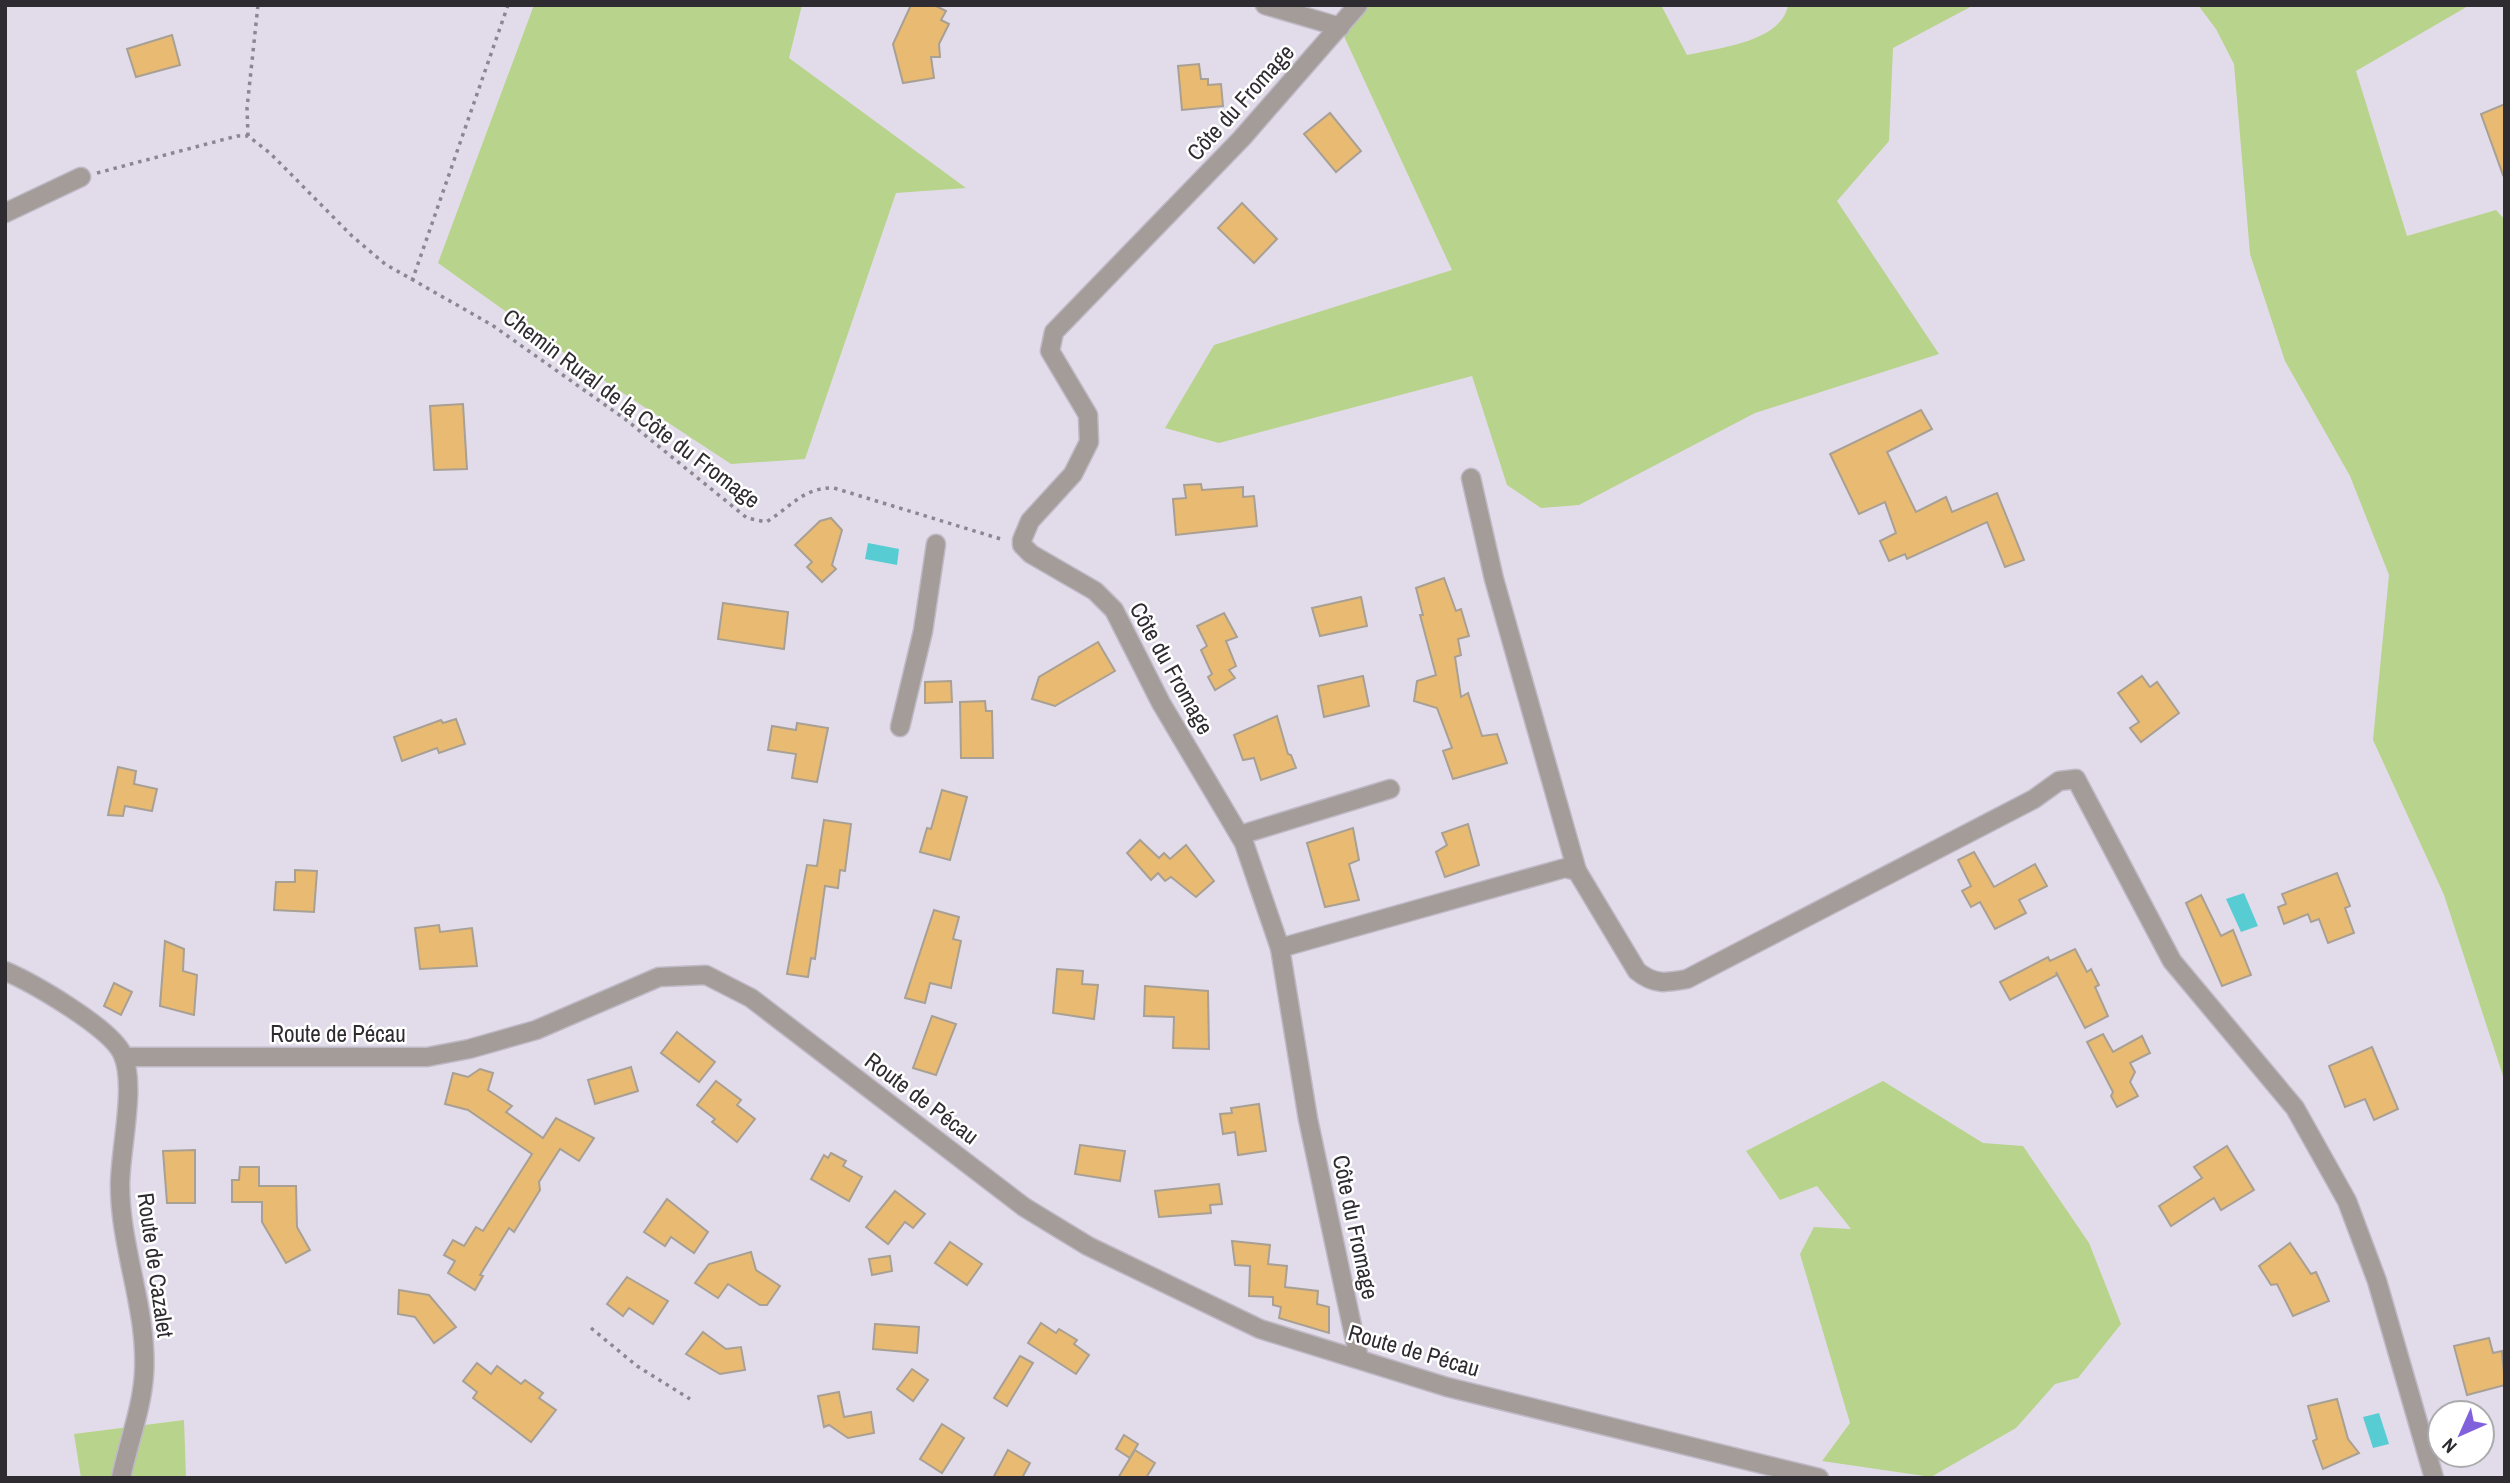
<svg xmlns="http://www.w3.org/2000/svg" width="2510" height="1483" font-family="'Archivo Narrow',sans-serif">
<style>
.green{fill:#b8d38b}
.water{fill:#57cdd3}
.building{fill:#e9ba72;stroke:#a8a094;stroke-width:2}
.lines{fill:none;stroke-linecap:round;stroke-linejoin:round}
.minor-casing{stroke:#beb9c5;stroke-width:21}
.path{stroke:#8b8791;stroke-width:3.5;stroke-dasharray:3.5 5;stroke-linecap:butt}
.minor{stroke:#a39c99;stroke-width:18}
.labels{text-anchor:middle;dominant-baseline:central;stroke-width:5;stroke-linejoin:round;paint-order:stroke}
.street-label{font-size:23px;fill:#2e2b31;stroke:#fff}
</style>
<rect width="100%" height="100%" fill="#e2dcea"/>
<g class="green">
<path d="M534,5H802L789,58L966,188L896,193L805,459L731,464L585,368L438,263Z"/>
<path d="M1365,5H1661L1687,55C1717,48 1782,42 1788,5H1974L1893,48L1889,141L1837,201L1939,354L1755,413L1579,505L1541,508L1507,485L1472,376L1219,443L1165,428L1214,345L1452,270L1342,32Z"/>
<path d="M2198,5H2470L2356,71L2407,236L2496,210L2505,220V1082L2444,895L2373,740L2389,575L2350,476L2285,361L2250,254L2234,64L2216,29Z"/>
<path d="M1883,1081L1983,1143L2023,1146L2089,1243L2121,1324L2078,1378L2055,1384L2016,1428L1931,1477L1822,1461L1850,1423L1800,1254L1814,1227L1851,1229L1817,1186L1780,1200L1746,1151Z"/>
<path d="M184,1420L186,1478H81L74,1434Z"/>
</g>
<g class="water">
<path d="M868,543L899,549L897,565L865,559Z"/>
<path d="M2244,893L2258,926L2241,932L2226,899Z"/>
<path d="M2379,1413L2389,1444L2373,1448L2363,1417Z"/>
</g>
<g class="building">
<path d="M911,5H934L946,11L941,20L949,24L939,44L940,57H931L934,78L903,83L893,44Z"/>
<path d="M172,35L180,65L136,77L127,49Z"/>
<path d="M1199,64L1201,79H1208V85L1221,84L1223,106L1182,110L1178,66Z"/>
<path d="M2505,104V174L2503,175L2481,114Z"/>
<path d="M1330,113L1361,151L1336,172L1304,134Z"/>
<path d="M1242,203L1277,239L1254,263L1218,228Z"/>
<path d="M463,404L467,469L434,470L430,406Z"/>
<path d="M1921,410L1932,429L1887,452L1916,512L1946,497L1952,512L1997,493L2024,560L2005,567L1987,522L1907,559L1905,554L1889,561L1880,541L1896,533L1885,502L1859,514L1830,454Z"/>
<path d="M1201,484L1202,490L1243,487V497L1254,496L1257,526L1176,535L1173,499L1186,498L1184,485Z"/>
<path d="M831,518L842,530L832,565L836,569L822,582L807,567L812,562L795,545L820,521Z"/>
<path d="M1444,578L1456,611L1461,609L1469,636L1458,639L1461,655L1455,657L1461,697L1468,693L1482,736L1497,734L1507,763L1453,779L1443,751L1452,748L1437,708L1414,701L1417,681L1436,675L1420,615H1423L1416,588Z"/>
<path d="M1361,597L1367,626L1320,636L1312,608Z"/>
<path d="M723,603L788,612L784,649L718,639Z"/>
<path d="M1224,613L1237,637L1226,641L1236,666L1229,670L1235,678L1215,690L1208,677L1212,674L1201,650L1207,646L1197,626Z"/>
<path d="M1098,642L1115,671L1055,706L1032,699L1039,677Z"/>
<path d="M1363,676L1369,706L1324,717L1318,686Z"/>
<path d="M2142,676L2150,687L2157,682L2179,713L2141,742L2130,728L2139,722L2118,693Z"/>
<path d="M951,681L952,702L925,703V682Z"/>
<path d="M985,701L986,711H992L993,758H961L960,702Z"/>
<path d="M1277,716L1288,754L1291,755L1296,768L1261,780L1254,758L1243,760L1234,735Z"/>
<path d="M456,719L465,744L439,753L437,748L402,761L394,737L441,720L443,723Z"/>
<path d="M797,723L828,728L817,782L792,778L796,754L768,750L772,726L796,730Z"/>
<path d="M118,767L136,771L134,784L157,789L152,811L125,806L123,816L108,815Z"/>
<path d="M942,790L967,797L950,860L920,852L927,828L931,829Z"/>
<path d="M824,820L851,824L845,871L840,870L838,888L825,886L815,959L811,958L808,977L787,974L807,865L817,866Z"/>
<path d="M1468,824L1479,865L1445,877L1436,852L1447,845L1442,833Z"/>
<path d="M1353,828L1359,860L1349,864L1359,900L1325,907L1307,843Z"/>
<path d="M1140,840L1159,858L1164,853L1170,859L1186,845L1214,881L1196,897L1171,877L1165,881L1158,873L1151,880L1127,853Z"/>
<path d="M1974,852L1994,887L2035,864L2047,886L2019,900L2026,913L1995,929L1980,902L1971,907L1962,891L1971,886L1958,860Z"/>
<path d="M295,870L317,871L314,912L274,910L276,882H295Z"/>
<path d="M2337,873L2350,906L2345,908L2354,933L2328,943L2319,919L2311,922L2308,914L2284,924L2278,907L2286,904L2282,894Z"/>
<path d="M2201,895L2221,936L2233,930L2251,975L2222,986L2186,903Z"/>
<path d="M934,910L959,917L953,939L961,941L951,988L930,983L925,1003L905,998Z"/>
<path d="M439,925L440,932L472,928L477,966L420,969L415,928Z"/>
<path d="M165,941L184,949L183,971L197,975L194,1015L160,1006Z"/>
<path d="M2075,949L2087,972L2091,969L2099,985L2095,987L2108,1016L2085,1028L2056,972L2057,975L2010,1000L2000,982L2048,957L2050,961Z"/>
<path d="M1057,969L1083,971L1082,984L1098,985L1094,1019L1053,1013Z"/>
<path d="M114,983L132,992L121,1015L104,1006Z"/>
<path d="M1145,986L1208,991L1209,1049L1173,1048L1174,1017L1144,1016Z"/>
<path d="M932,1016L956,1024L936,1075L913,1068Z"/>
<path d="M677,1032L715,1062L699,1082L661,1053Z"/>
<path d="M2103,1034L2113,1052L2142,1036L2150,1053L2130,1063L2135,1072L2130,1082L2138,1096L2117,1107L2111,1096L2113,1092L2087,1042Z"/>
<path d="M2372,1047L2398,1109L2374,1120L2365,1099L2345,1107L2329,1066Z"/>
<path d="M631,1067L638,1091L595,1104L588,1080Z"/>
<path d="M480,1069L493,1073L488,1090L512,1106L506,1112L543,1138L556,1118L594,1138L579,1161L560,1149L539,1182L540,1190L514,1232L509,1228L480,1275L483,1276L475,1290L448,1273L455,1261L444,1255L453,1240L464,1246L476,1227L483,1231L532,1154L468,1110L445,1104L453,1073L468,1077Z"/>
<path d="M716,1081L741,1100L737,1105L755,1119L737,1142L712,1122L715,1119L697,1105Z"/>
<path d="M1259,1104L1266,1151L1238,1155L1235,1132L1223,1134L1220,1114L1232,1113L1231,1108Z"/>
<path d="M1080,1145L1125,1151L1120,1181L1075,1174Z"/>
<path d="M2227,1146L2254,1190L2221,1210L2214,1198L2171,1226L2159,1206L2202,1178L2194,1167Z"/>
<path d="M195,1150V1203H167L163,1151Z"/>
<path d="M831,1153L846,1161L843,1166L862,1177L849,1201L811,1179L824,1155L828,1158Z"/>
<path d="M240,1167H259V1186H296L297,1227L310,1250L286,1263L262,1222V1202H232V1180H239Z"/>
<path d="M1219,1184L1222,1204L1210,1205L1211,1213L1159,1217L1155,1191Z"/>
<path d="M895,1191L925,1214L913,1228L905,1222L888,1244L866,1227Z"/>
<path d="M667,1199L708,1232L694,1253L671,1237L665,1246L644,1232Z"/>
<path d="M1232,1241L1270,1245L1268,1264L1287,1266L1285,1287L1318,1291L1317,1304L1329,1307V1333L1279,1318L1281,1307L1273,1305V1297L1249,1296L1250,1266L1235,1265Z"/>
<path d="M950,1242L982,1264L967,1285L935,1263Z"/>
<path d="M2290,1243L2311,1274L2316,1272L2329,1301L2293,1316L2277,1284L2271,1285L2259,1266Z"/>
<path d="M751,1252L756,1270L780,1286L767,1305H760L728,1284L718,1298L695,1283L709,1264Z"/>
<path d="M890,1256L892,1271L872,1275L869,1259Z"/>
<path d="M627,1277L668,1301L653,1324L629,1308L623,1316L607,1304Z"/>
<path d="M399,1290L429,1295L456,1327L434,1343L415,1317L398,1314Z"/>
<path d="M1041,1323L1056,1333L1059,1329L1077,1340L1074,1344L1089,1355L1076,1374L1028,1343Z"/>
<path d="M875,1324L919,1327L917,1353L873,1349Z"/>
<path d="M703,1332L726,1349L741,1347L745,1370L720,1374L686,1354Z"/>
<path d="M2489,1338L2493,1353L2502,1351L2505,1385L2467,1395L2454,1346Z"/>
<path d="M1020,1356L1033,1363L1007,1406L994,1398Z"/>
<path d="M477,1363L491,1374L497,1366L521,1384L525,1380L543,1393L539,1398L556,1410L531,1442L473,1398L477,1392L463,1381Z"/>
<path d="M912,1369L928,1380L913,1401L897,1389Z"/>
<path d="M839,1392L844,1417L871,1412L874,1433L848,1438L829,1425L824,1427L818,1396Z"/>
<path d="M2337,1399L2348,1439L2359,1453L2323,1469L2313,1441L2317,1439L2308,1406Z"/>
<path d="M942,1424L964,1438L942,1473L920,1459Z"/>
<path d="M1124,1435L1138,1444L1130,1458L1116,1449Z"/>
<path d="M1008,1450L1030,1463L1022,1478H993Z"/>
<path d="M1135,1450L1155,1463L1146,1478H1118Z"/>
</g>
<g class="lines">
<defs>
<g id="minor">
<path d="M1265,5L1340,27"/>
<path d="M1358,5L1242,138L1054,332L1050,351L1088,415L1089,442L1073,474L1030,521L1022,540V545L1031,554L1095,591L1114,610L1161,703L1244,843L1280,948L1308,1119L1359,1359"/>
<path d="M5,213L81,177"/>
<path d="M1471,478L1494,579L1577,871"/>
<path d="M900,727L923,631L936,544"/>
<path d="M1240,835L1390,789"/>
<path d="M1280,948L1565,868L1577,871L1637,971C1654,985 1666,983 1687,979L2034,799L2059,781L2076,779L2172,961L2295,1108L2347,1201L2377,1281L2434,1478"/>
<path d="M5,971C33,983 109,1027 122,1053C137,1084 120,1149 120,1185C120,1249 148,1310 144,1374C142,1408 128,1444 121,1478"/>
<path d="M124,1057H427L469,1049L536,1030L659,977L706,975L751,998L1024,1207L1088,1246L1260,1329L1447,1387L1819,1478"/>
</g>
</defs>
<use href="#minor" class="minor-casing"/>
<g class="path">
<path d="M248,136L247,108L258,5"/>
<path d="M97,173L237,136H248L270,153L352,236L385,264L492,325L625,419L747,518L766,522C790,508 803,487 834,488L1004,540"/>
<path d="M412,281L508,5"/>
<path d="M591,1328L637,1366L690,1399"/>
</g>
<use href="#minor" class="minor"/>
</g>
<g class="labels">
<g class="street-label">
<text transform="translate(1240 102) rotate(-48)">Côte du Fromage</text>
<text transform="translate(632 408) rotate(37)">Chemin Rural de la Côte du Fromage</text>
<text transform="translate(1172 668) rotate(61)">Côte du Fromage</text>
<text x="338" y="1033">Route de Pécau</text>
<text transform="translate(922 1098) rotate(37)">Route de Pécau</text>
<text transform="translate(1356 1227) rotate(78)">Côte du Fromage</text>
<text transform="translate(156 1265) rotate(82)">Route de Cazalet</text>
<text transform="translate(1414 1350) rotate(16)">Route de Pécau</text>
</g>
</g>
<rect width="2510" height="1483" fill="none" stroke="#2e2b31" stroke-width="14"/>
<g transform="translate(2461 1434) rotate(225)"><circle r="33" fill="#ffffff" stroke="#abaaad" stroke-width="2"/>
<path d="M0-5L12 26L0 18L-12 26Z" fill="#8161db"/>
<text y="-10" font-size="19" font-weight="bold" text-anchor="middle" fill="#2e2b31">N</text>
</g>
</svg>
